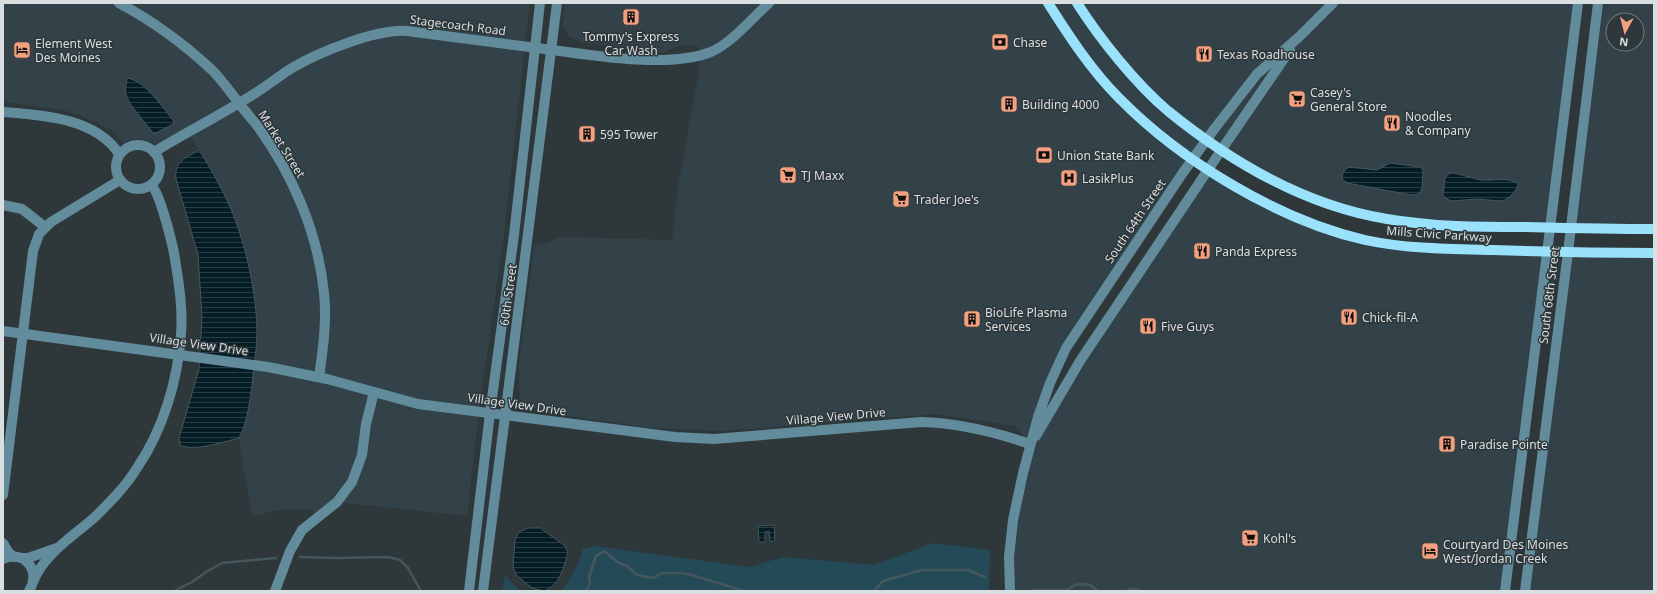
<svg xmlns="http://www.w3.org/2000/svg" width="1657" height="594" font-family="'Noto Sans',sans-serif">
<style>
.built{fill:#324248;fill-rule:evenodd}
.green{fill:#254a57}
.water{fill:url(#water-rules);stroke:#45575d}
.lines{fill:none;stroke-linecap:round;stroke-linejoin:round}
.stream{stroke:#45575d;stroke-width:2.5}
.minor{stroke:#628c9c;stroke-width:10}
.major{stroke:#9ae1fb;stroke-width:10}
.labels{text-anchor:middle;dominant-baseline:central;stroke-width:3;stroke-linejoin:round;paint-order:stroke}
.street-label{font-size:12px;fill:#d9dfe1;stroke:#2e373a}
.poi-label{font-size:12px;fill:#d9dfe1;stroke:#2e373a;text-anchor:start}
</style>
<defs>
<pattern id="water-rules" width="6" height="5" patternUnits="userSpaceOnUse"><rect width="6" height="5" fill="#051d25"/><path d="M0 2.5h6" fill="none" stroke="#293d44"/></pattern>
</defs>
<rect width="100%" height="100%" fill="#2e373a"/>
<g class="built">
<path d="M3,3H530L504,234L479,412L467,516L337,502L318,516L311,510L292,509L273,511L253,517L243,468L239,438L243,431L252,387L257,334L256,313L251,277L241,237L231,209L199,150L185,129L159,144L141,139H132L123,143L112,131L89,119L67,111L3,102Z"/>
<path d="M564,3H1578L1549,228L1432,224L1313,199L1206,140L1066,348L1031,443L1208,169L1257,199L1364,240L1547,252L1505,591H1010L1009,557L1030,444L1015,426L936,414L723,431L651,428L547,413L521,403L519,390V362L534,248L537,245L548,243L559,237H569L672,240L679,181L700,64L697,45L675,47L663,53L581,42L570,37L563,27Z"/>
<path d="M1598,3H1654V229L1570,228ZM1613,20H1637V44H1613Z"/>
<path d="M1568,252L1654,253V591H1525Z"/>
</g>
<g class="green">
<path d="M933,543L990,550L989,591H562L577,566L583,549L595,546L749,567L784,557L874,565Z"/>
<path d="M505,574L512,583L521,591H502Z"/>
</g>
<g class="water">
<path d="M127,78C145,80 164,109 175,123L154,134L130,104L125,92Z"/>
<path d="M199,150C211,169 222,188 231,209C246,245 257,294 257,334C257,348 254,362 253,376C251,394 248,422 239,438C223,442 194,452 180,445L179,438L199,369L202,318L198,255L176,179C174,161 186,158 199,150Z"/>
<path d="M1390,163L1420,167L1423,170L1422,188L1419,194L1411,195L1347,183L1342,179L1343,173L1348,167L1377,170Z"/>
<path d="M1450,173C1461,173 1471,179 1482,180C1494,181 1506,177 1517,183L1518,186L1512,195L1505,200L1499,201L1478,199L1451,201L1443,196L1445,178Z"/>
<path d="M774,525L775,541H770L769,531L765,532V542H759L758,526Z"/>
<path d="M528,528H540L564,545L568,552C564,567 560,585 544,591L532,588L517,576L513,567L515,540L519,532Z"/>
</g>
<g class="lines">
<g class="stream">
<path d="M300,557L336,558L388,557L400,560L408,568L421,591"/>
<path d="M1034,590H1066L1075,585L1083,584L1090,585L1098,591"/>
<path d="M174,591L192,582L206,572L222,563L276,558"/>
<path d="M586,591L590,584L589,577L596,556L604,551L619,563L627,566L637,575L653,578L662,573H681L692,575L744,591"/>
<path d="M874,591L883,581L922,570H968L985,577"/>
<path d="M1125,591L1133,589L1142,591"/>
</g>
<g class="minor">
<path d="M119,3C153,21 184,44 212,70C222,80 230,92 239,103C244,110 250,117 256,124C292,173 318,232 324,293C327,321 323,349 319,377"/>
<path d="M3,112C42,115 96,118 119,154"/>
<circle cx="138" cy="167" r="22"/>
<path d="M154,152C187,132 222,114 254,94C267,86 279,76 292,68C319,52 376,29 407,31C453,37 499,43 545,49C593,55 666,69 711,52C732,43 752,18 769,3"/>
<path d="M3,205L22,209L45,227"/>
<path d="M3,331L268,367L327,379L418,404L675,437L714,439L921,422C959,423 995,432 1030,444"/>
<path d="M1036,436L1080,361L1222,149L1290,50"/>
<path d="M3,495L33,251L39,234L51,222L120,180"/>
<path d="M3,543L9,553L14,557"/>
<path d="M21,558H28L57,548"/>
<path d="M3,559C24,549 42,571 29,591"/>
<path d="M34,580C44,554 75,535 96,516C111,501 126,486 137,468C163,430 178,380 181,334C183,309 179,284 175,259C173,246 160,192 151,185"/>
<path d="M275,591L290,551L302,530L337,502L352,482L362,455L366,424L374,392"/>
<path d="M469,591L490,413L514,235L540,3"/>
<path d="M483,591L557,3"/>
<path d="M1010,591L1009,557L1013,520L1023,473L1038,417L1050,383L1066,348L1182,174L1215,128L1257,74L1300,36L1333,3"/>
<path d="M1505,591L1578,3"/>
<path d="M1525,591L1568,252L1598,3"/>
</g>
<g class="major">
<path d="M1048,3C1069,36 1091,70 1119,98C1181,161 1278,220 1365,240C1407,249 1450,249 1493,250C1547,252 1600,253 1654,253"/>
<path d="M1077,3C1100,39 1135,83 1168,111C1231,162 1306,206 1387,219C1433,227 1480,227 1525,227C1568,228 1611,229 1654,229"/>
</g>
</g>
<defs>
<symbol id="building-square" viewBox="-11 -11 22 22"><rect x="-9" y="-9" width="18" height="18" rx="4" fill="#f2a07f" stroke="#2e373a"/><path d="M-4-6H4V6H1V3H-1V6H-4ZM-2.5-4.3h1.7v1.8h-1.7ZM.8-4.3h1.7v1.8H.8ZM-2.5-1h1.7V.8h-1.7ZM.8-1h1.7V.8H.8Z" fill="#111"/></symbol>
<symbol id="bank-square" viewBox="-11 -11 22 22"><rect x="-9" y="-9" width="18" height="18" rx="4" fill="#f2a07f" stroke="#2e373a"/><path d="M-6-4H6V4H-6ZM0-2.3a2.3 2.3 0 1 0 0 4.6a2.3 2.3 0 1 0 0-4.6Z" fill="#111"/></symbol>
<symbol id="hotel-square" viewBox="-11 -11 22 22"><rect x="-9" y="-9" width="18" height="18" rx="4" fill="#f2a07f" stroke="#2e373a"/><path d="M-6-4.5h1.5V1H6V5H4.5V3h-9V5H-6ZM-4 0a1.8 1.8 0 1 1 3.6 0ZM.5 0V-2.5h3Q6-2.5 6 0Z" fill="#111"/></symbol>
<symbol id="restaurant-square" viewBox="-11 -11 22 22"><rect x="-9" y="-9" width="18" height="18" rx="4" fill="#f2a07f" stroke="#2e373a"/><path d="M-5-6h1v4h1v-4h1v4h1v-4h1v5L-1.5 .5V6h-2V.5L-5-1ZM5-6V6H3V1.5H1.5Q1.5-4 5-6Z" fill="#111"/></symbol>
<symbol id="supermarket-square" viewBox="-11 -11 22 22"><rect x="-9" y="-9" width="18" height="18" rx="4" fill="#f2a07f" stroke="#2e373a"/><path d="M-6-5.5h2.5l.6 2H6L4.5 2H-2.5L-4.4-4H-6ZM-1.5 3.2a1.3 1.3 0 1 0 .1 0ZM3 3.2a1.3 1.3 0 1 0 .1 0Z" fill="#111"/></symbol>
<symbol id="hospital-square" viewBox="-11 -11 22 22"><rect x="-9" y="-9" width="18" height="18" rx="4" fill="#f2a07f" stroke="#2e373a"/><path d="M-5-5h3v3.5h4V-5h3V5h-3V1.5h-4V5h-3Z" fill="#111"/></symbol>
</defs>
<g fill-rule="evenodd">
<use href="#building-square" x="621" y="7" width="20" height="20"/>
<use href="#bank-square" x="990" y="32" width="20" height="20"/>
<use href="#hotel-square" x="12" y="40" width="20" height="20"/>
<use href="#restaurant-square" x="1194" y="44" width="20" height="20"/>
<use href="#supermarket-square" x="1287" y="89" width="20" height="20"/>
<use href="#building-square" x="999" y="94" width="20" height="20"/>
<use href="#restaurant-square" x="1382" y="113" width="20" height="20"/>
<use href="#building-square" x="577" y="124" width="20" height="20"/>
<use href="#bank-square" x="1034" y="145" width="20" height="20"/>
<use href="#supermarket-square" x="778" y="165" width="20" height="20"/>
<use href="#hospital-square" x="1059" y="168" width="20" height="20"/>
<use href="#supermarket-square" x="891" y="189" width="20" height="20"/>
<use href="#restaurant-square" x="1192" y="241" width="20" height="20"/>
<use href="#restaurant-square" x="1339" y="307" width="20" height="20"/>
<use href="#building-square" x="962" y="309" width="20" height="20"/>
<use href="#restaurant-square" x="1138" y="316" width="20" height="20"/>
<use href="#building-square" x="1437" y="434" width="20" height="20"/>
<use href="#supermarket-square" x="1240" y="528" width="20" height="20"/>
<use href="#hotel-square" x="1420" y="541" width="20" height="20"/>
</g>
<g class="labels">
<g class="street-label">
<text transform="translate(458 25) rotate(7)">Stagecoach Road</text>
<text transform="translate(282 144) rotate(58)">Market Street</text>
<text transform="translate(1135 221) rotate(-56)">South 64th Street</text>
<text transform="translate(1439 234) rotate(4)">Mills Civic Parkway</text>
<text transform="translate(508 295) rotate(-82)">60th Street</text>
<text transform="translate(1549 295) rotate(-83)">South 68th Street</text>
<text transform="translate(199 344) rotate(8)">Village View Drive</text>
<text transform="translate(517 404) rotate(8)">Village View Drive</text>
<text transform="translate(836 416) rotate(-5)">Village View Drive</text>
</g>
<g class="poi-label">
<text x="631" y="36" text-anchor="middle">Tommy's Express<tspan x="631" dy="14">Car Wash</tspan></text>
<text x="1013" y="42">Chase</text>
<text x="35" y="43">Element West<tspan x="35" dy="14">Des Moines</tspan></text>
<text x="1217" y="54">Texas Roadhouse</text>
<text x="1310" y="92">Casey's<tspan x="1310" dy="14">General Store</tspan></text>
<text x="1022" y="104">Building 4000</text>
<text x="1405" y="116">Noodles<tspan x="1405" dy="14">&amp; Company</tspan></text>
<text x="600" y="134">595 Tower</text>
<text x="1057" y="155">Union State Bank</text>
<text x="801" y="175">TJ Maxx</text>
<text x="1082" y="178">LasikPlus</text>
<text x="914" y="199">Trader Joe's</text>
<text x="1215" y="251">Panda Express</text>
<text x="985" y="312">BioLife Plasma<tspan x="985" dy="14">Services</tspan></text>
<text x="1362" y="317">Chick-fil-A</text>
<text x="1161" y="326">Five Guys</text>
<text x="1460" y="444">Paradise Pointe</text>
<text x="1263" y="538">Kohl's</text>
<text x="1443" y="544">Courtyard Des Moines<tspan x="1443" dy="14">West/Jordan Creek</tspan></text>
</g>
</g>
<rect width="1657" height="594" fill="none" stroke="#d9dfe1" stroke-width="8"/>
<g transform="translate(1625 32) rotate(187)"><circle r="19" fill="#2e373a" stroke="#727a7d"/>
<path d="M0-3L7 15L0 10L-7 15Z" fill="#f2a07f"/>
<text y="-6" font-size="11" font-weight="bold" text-anchor="middle" fill="#d9dfe1">N</text>
</g>
</svg>
